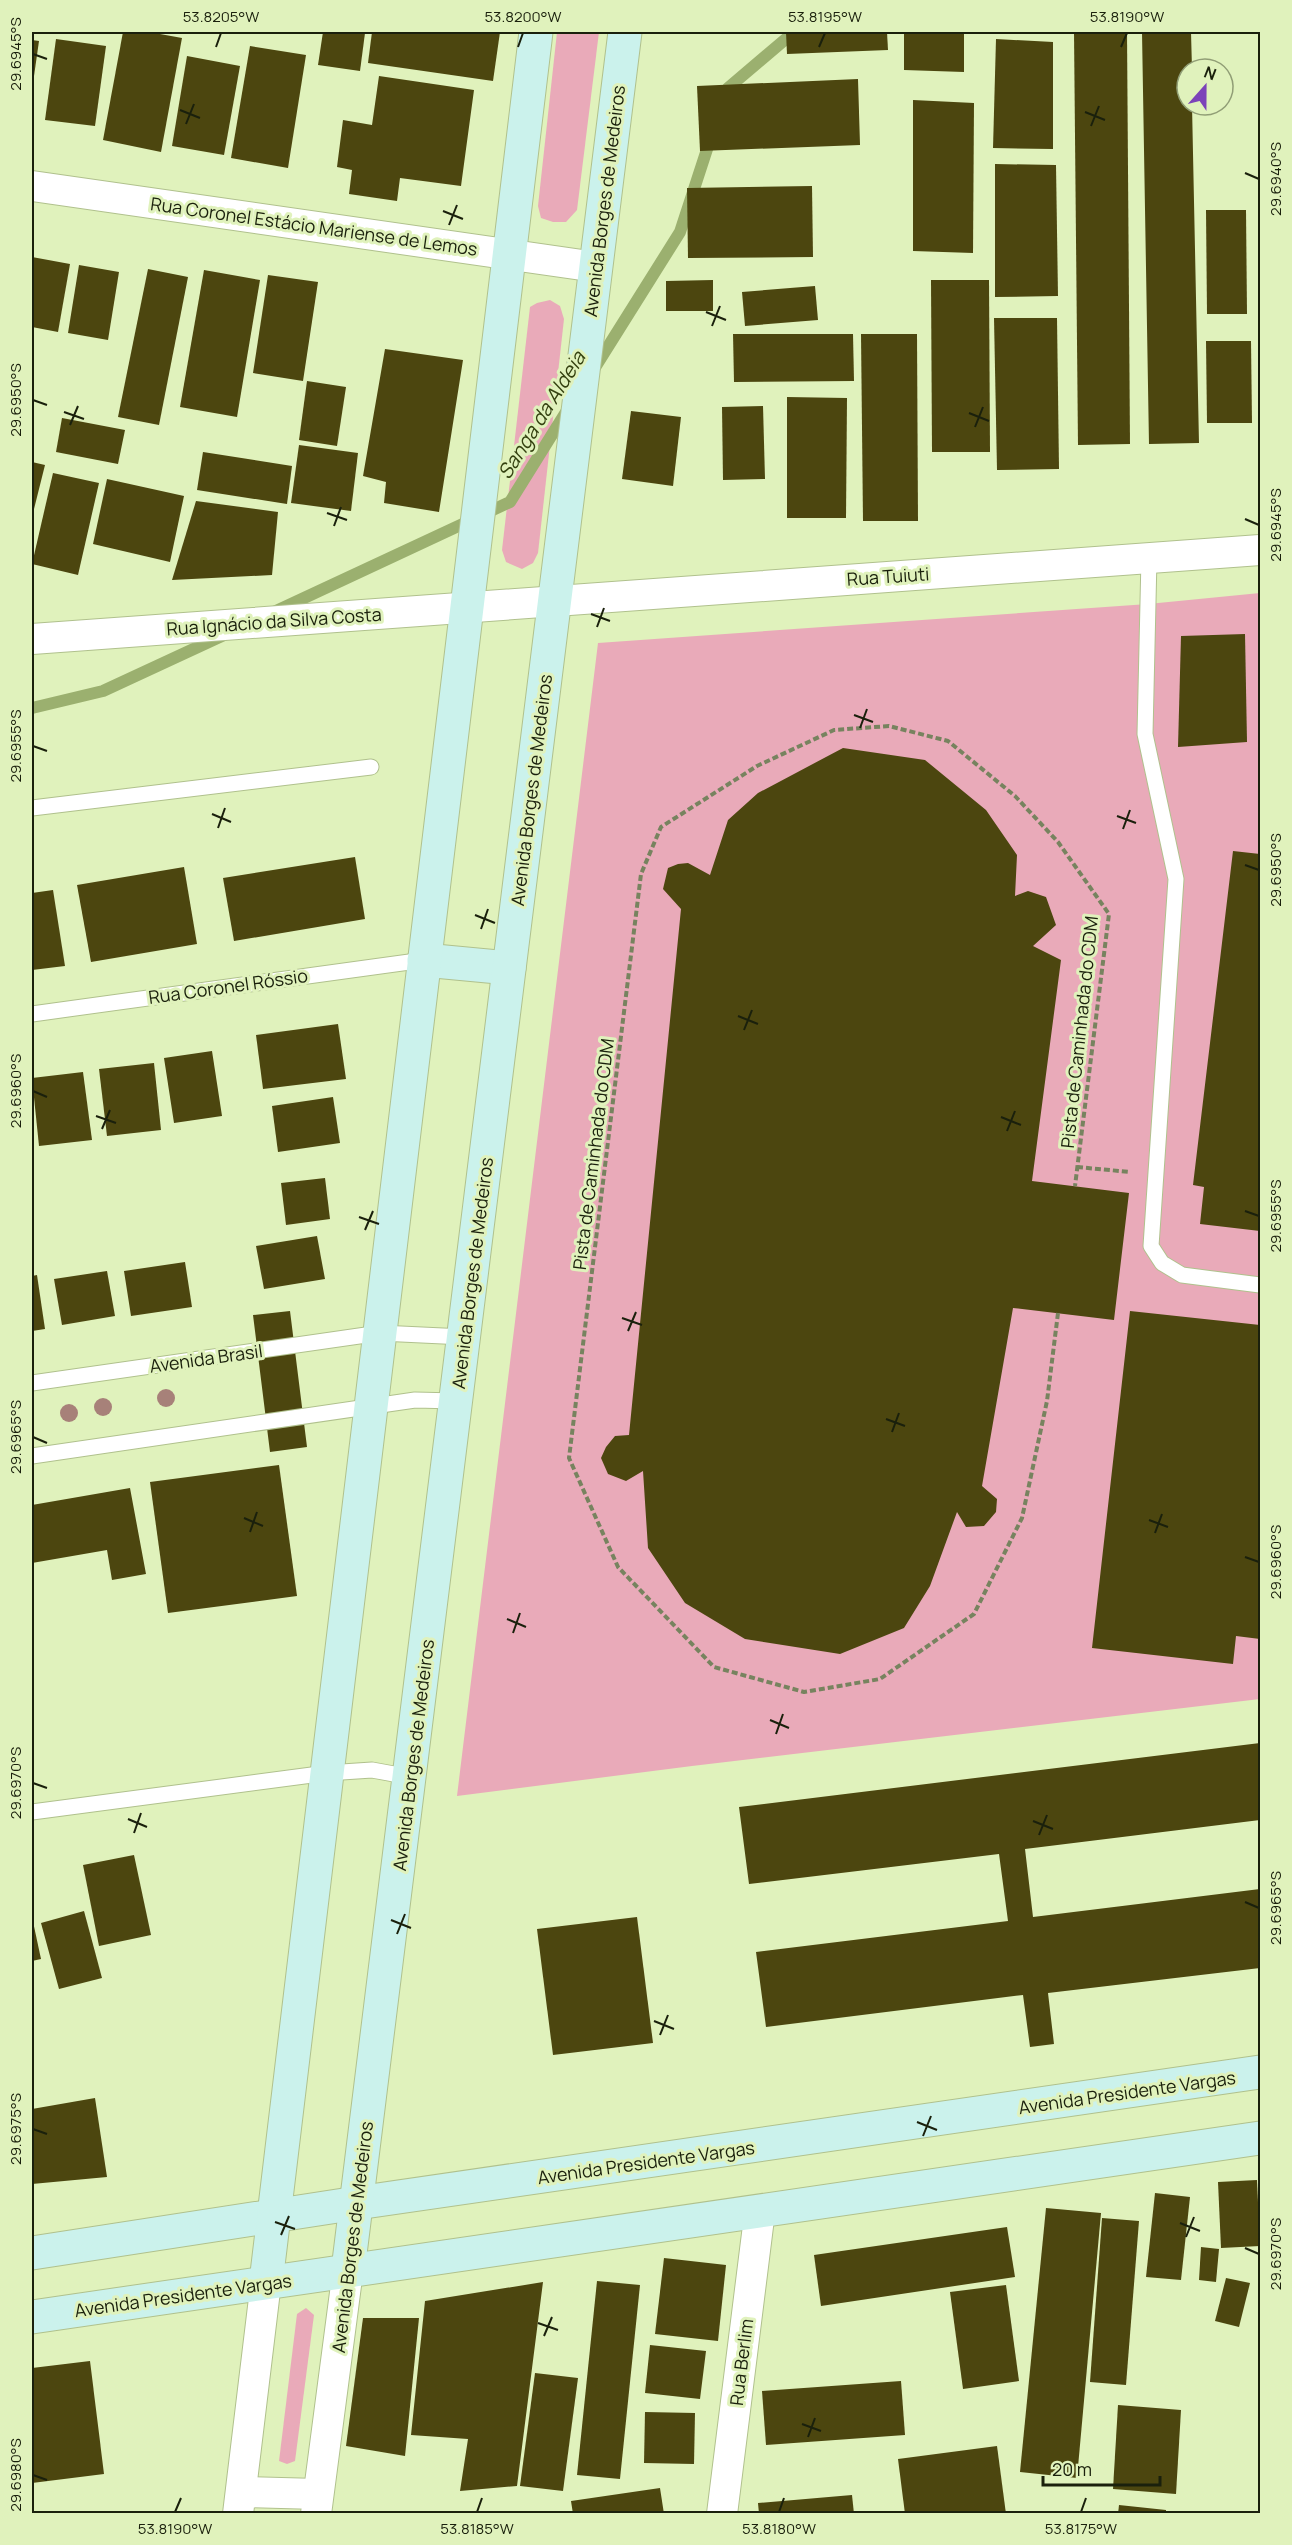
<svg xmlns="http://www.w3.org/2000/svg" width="1292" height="2545" font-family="Manrope,sans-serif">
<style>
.green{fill:#e9aab9}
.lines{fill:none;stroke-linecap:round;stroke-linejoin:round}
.stream{stroke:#9bb06f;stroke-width:12}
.building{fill:#4c460f}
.lane-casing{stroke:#b0c18d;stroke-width:17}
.street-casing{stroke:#b0c18d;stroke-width:32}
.secondary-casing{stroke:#b0c18d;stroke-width:35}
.path{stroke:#77835f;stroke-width:4;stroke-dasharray:6 3;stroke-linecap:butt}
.lane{stroke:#fff;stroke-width:15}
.street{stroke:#fff;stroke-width:30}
.secondary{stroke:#cbf2ec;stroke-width:33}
.tree{fill:#a78179}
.ticks{fill:none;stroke:#1a200c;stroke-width:2}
.labels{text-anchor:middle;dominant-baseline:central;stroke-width:6;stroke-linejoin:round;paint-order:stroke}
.street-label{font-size:18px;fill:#1a200c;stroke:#e0f2bc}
.water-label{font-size:20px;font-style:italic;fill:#344110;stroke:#e0f2bc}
.neatline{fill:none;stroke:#1a200c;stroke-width:2}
.ticks-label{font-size:15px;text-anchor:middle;fill:#1a200c}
</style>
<rect width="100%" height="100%" fill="#e0f2bc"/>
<g class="green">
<path d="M557,32H599L577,210L566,222H553L541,218L538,206Z"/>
<path d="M550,300L560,306L564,319L538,553L533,563L522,569L506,562L502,550L530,307L537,303Z"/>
<path d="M1260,593V1699L692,1766L457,1796L598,643L1148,604Z"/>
<path d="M306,2308L314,2315L295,2461L287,2464L279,2461L297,2314Z"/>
</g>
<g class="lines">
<g class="stream">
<path d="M724,98L728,88L794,32"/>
<path d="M594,369L680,232L711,137"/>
<path d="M274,612L510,502L568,409"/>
<path d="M32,708L103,691L226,634"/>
</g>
</g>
<g class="building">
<path d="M123,32H149L182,38L161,152L103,140Z"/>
<path d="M323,32L365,33L360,71L318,65Z"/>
<path d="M372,32H500L493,81L368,63Z"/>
<path d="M786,32H887L888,50L787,54Z"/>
<path d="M904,32H964V72L904,70Z"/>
<path d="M1074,32H1127L1130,444L1078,445Z"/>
<path d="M1142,32H1191L1192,69H1187V105H1192L1199,443L1149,444Z"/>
<path d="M56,39L106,46L95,126L45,120Z"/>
<path d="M996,39L1053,42V149L993,148Z"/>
<path d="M32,40L39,41L33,83H32Z"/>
<path d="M250,46L306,55L288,168L231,158Z"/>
<path d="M187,56L240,66L224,155L172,146Z"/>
<path d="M379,76L474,90L461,186L400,178L397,201L349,194L352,170L337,167L343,120L372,125Z"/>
<path d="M858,79L860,145L700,151L697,86Z"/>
<path d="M913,100L974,103L973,253L913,251Z"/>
<path d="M995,164L1056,165L1058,296L995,297Z"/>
<path d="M812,186L813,257L688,258L687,188Z"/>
<path d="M1206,210H1246L1247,314H1207Z"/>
<path d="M32,257L70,264L58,332L32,327Z"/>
<path d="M79,265L119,272L108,340L68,333Z"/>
<path d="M148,269L188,277L159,425L118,417Z"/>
<path d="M204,270L260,280L237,417L180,407Z"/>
<path d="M268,275L318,282L303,381L253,373Z"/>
<path d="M713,280V311H666V281Z"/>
<path d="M931,280H989L990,452H932Z"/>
<path d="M815,286L818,320L745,326L742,292Z"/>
<path d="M994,318H1057L1059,469L997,470Z"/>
<path d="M733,334H853L854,381L734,382Z"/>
<path d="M861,334H917L918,521H863Z"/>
<path d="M1206,341H1251L1252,423H1207Z"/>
<path d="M385,349L463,360L439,512L384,503L386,482L363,476Z"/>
<path d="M307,381L346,387L337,446L299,440Z"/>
<path d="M787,397L847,398L846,518H787Z"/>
<path d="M763,406L765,479L723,480L722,407Z"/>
<path d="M631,411L681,417L673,486L622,479Z"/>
<path d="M62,418L125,430L118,464L56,452Z"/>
<path d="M299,445L358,453L351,511L291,503Z"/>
<path d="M203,452L292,466L287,504L197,490Z"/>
<path d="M32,462L45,465L32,517Z"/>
<path d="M53,473L99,483L78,575L32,564Z"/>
<path d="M107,479L184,496L170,562L93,544Z"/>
<path d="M196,501L278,512L272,575L172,580Z"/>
<path d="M1245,634L1247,742L1178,747L1181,636Z"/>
<path d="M843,748L925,760L986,810L1017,855L1015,896L1028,891L1046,897L1056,925L1033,946L1061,960L1032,1181L1129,1193L1114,1320L1013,1308L982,1486L997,1499L996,1512L984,1526L966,1527L957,1512L930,1586L904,1628L840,1654L745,1639L685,1603L648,1548L643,1471L626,1481L608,1474L601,1458L606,1447L615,1436L629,1435L681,909L663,889L668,868L678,864L688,863L710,875L728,820L758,793Z"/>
<path d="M1233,851L1260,854V1231L1200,1224L1204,1187L1193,1185Z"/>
<path d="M355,857L365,919L234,941L223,878Z"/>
<path d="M184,867L197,944L91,962L77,885Z"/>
<path d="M53,890L65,966L32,970V893Z"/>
<path d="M338,1024L346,1079L263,1089L256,1035Z"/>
<path d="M212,1051L222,1116L174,1123L164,1058Z"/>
<path d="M154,1063L161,1130L107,1136L99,1069Z"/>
<path d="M83,1072L92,1140L39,1146L32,1078Z"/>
<path d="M333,1097L340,1143L278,1152L272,1106Z"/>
<path d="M325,1178L330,1219L286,1225L281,1183Z"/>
<path d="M317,1236L325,1279L264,1289L256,1246Z"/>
<path d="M185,1262L192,1307L131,1316L124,1271Z"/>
<path d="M107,1271L115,1316L62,1325L54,1279Z"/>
<path d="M37,1275L45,1329L32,1331V1276Z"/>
<path d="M290,1311L307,1447L270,1452L253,1315Z"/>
<path d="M1130,1311L1260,1325V1639L1236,1636L1233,1664L1092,1648Z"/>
<path d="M279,1465L297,1596L168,1613L150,1482Z"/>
<path d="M130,1488L146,1574L112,1580L107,1550L32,1563V1505Z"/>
<path d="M1260,1743V1820L1025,1849L1033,1917L1260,1889V1968L1048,1993L1054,2044L1030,2047L1023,1995L766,2027L756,1952L1008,1921L999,1854L749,1884L739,1807Z"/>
<path d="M134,1855L151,1935L99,1946L83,1865Z"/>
<path d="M84,1911L102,1978L59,1989L41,1923Z"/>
<path d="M32,1917L41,1959L32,1961Z"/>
<path d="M637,1917L653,2043L553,2055L537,1929Z"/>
<path d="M95,2098L107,2177L32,2184V2109Z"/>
<path d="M1257,2180L1260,2246L1221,2248L1218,2182Z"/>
<path d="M1155,2193L1190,2197L1181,2280L1146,2277Z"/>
<path d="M1046,2208L1101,2213L1077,2478L1020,2472Z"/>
<path d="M1102,2218L1139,2221L1126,2385L1090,2382Z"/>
<path d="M1007,2227L1015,2277L821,2306L814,2255Z"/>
<path d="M1201,2247L1219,2249L1216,2282L1199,2280Z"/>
<path d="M664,2258L726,2265L718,2341L655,2334Z"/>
<path d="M1226,2278L1250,2283L1239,2327L1215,2321Z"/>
<path d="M597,2281L640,2285L620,2479L577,2475Z"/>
<path d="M543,2282L517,2486L460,2491L468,2439L411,2435L425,2301Z"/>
<path d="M1006,2285L1019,2381L963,2389L950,2292Z"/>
<path d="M363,2318H419L405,2456L346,2446Z"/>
<path d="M650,2345L706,2351L700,2399L645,2393Z"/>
<path d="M90,2361L104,2474L32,2483V2368Z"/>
<path d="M535,2373L578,2378L563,2491L520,2486Z"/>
<path d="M901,2381L905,2435L766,2445L762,2391Z"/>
<path d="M1118,2405L1181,2410L1176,2494L1113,2489Z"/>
<path d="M645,2412L695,2413L694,2464L644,2463Z"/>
<path d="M997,2446L1006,2514H905L898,2459Z"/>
<path d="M660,2488L664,2514H573L571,2501Z"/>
<path d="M852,2495L854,2514H759L758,2503Z"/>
<path d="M1119,2505L1166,2510V2514H1118Z"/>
</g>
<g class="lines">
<defs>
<g id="lane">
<path d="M1149,558L1145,734L1176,879L1151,1246L1162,1263L1182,1275L1260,1285"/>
<path d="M32,808L371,767"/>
<path d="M32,1014L424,960"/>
<path d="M32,1383L380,1333L464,1337"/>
<path d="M32,1456L415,1400L456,1401"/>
<path d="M32,1812L327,1773L372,1770L410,1777"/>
</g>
<g id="street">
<path d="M32,186L596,267"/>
<path d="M32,639L1260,550"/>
<path d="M241,2492L318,2494"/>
<path d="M238,2514L266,2282"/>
<path d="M316,2514L348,2270"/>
<path d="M722,2514L760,2210"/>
</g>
<g id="secondary">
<path d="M424,960L509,968"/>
<path d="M32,2253L357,2203L1260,2072"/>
<path d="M348,2270L625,32"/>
<path d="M266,2282L536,32"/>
<path d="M32,2317L1260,2138"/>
</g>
</defs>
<use href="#lane" class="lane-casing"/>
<use href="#street" class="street-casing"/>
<use href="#secondary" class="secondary-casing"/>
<g class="path">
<path d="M1077,1167L1130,1172"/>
<path d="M1058,1313L1047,1401L1022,1518L974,1614L880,1679L804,1692L714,1667L618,1567L569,1458L641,874L661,827L757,766L834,730L889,726L948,741L1015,796L1058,842L1109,914L1075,1186"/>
</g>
<use href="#lane" class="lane"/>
<use href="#street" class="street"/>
<use href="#secondary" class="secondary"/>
</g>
<g class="tree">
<circle cx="166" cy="1398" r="9"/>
<circle cx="103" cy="1407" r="9"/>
<circle cx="69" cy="1413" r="9"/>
</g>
<path class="ticks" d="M216,47L221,33M518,47L523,33M819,47L825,33M1121,47L1127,33M33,54L47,59M180,110L200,118M1085,112L1105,120M186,124L194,104M1091,126L1099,106M1245,173L1259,179M443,211L463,219M449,225L457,205M706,312L726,320M712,326L720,306M33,400L47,405M64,412L84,419M969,413L989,421M70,425L78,406M975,427L983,407M327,513L347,520M1245,519L1259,525M334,526L341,507M591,614L610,621M597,627L604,608M854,715L873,722M860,728L867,709M33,746L47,751M212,814L231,822M1117,816L1136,823M218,828L225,808M1123,829L1130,810M1245,865L1259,870M475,915L495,923M481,929L488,909M738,1016L758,1024M744,1030L752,1010M33,1091L47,1097M96,1116L116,1123M1001,1117L1021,1125M102,1129L110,1110M1007,1131L1015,1111M1245,1211L1259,1216M359,1217L379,1224M365,1230L373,1211M622,1318L642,1325M628,1331L636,1312M886,1419L905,1426M892,1432L899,1413M33,1437L47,1443M244,1518L263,1526M1149,1520L1168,1527M250,1532L257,1512M1155,1533L1162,1514M1245,1557L1259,1562M507,1619L526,1627M513,1633L520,1613M770,1720L789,1728M776,1734L783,1714M33,1783L47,1788M128,1819L147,1827M1033,1821L1053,1829M134,1833L141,1813M1039,1835L1047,1815M1245,1902L1259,1908M391,1920L411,1928M397,1934L405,1914M654,2021L674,2029M660,2035L668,2015M917,2122L937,2130M33,2129L47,2134M923,2136L931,2116M275,2222L295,2229M1180,2223L1200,2231M281,2235L289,2216M1186,2237L1194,2217M1245,2248L1259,2254M538,2323L558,2330M544,2336L552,2317M802,2424L821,2431M808,2437L815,2418M33,2475L47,2480M175,2512L181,2498M477,2512L482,2498M779,2512L784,2498M1081,2512L1086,2498"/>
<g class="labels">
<g class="street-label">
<text transform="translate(604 201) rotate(-83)">Avenida Borges de Medeiros</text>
<text transform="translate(314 226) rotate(8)">Rua Coronel Estácio Mariense de Lemos</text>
<text transform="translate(888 576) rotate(-4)">Rua Tuiuti</text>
<text transform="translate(274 621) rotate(-4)">Rua Ignácio da Silva Costa</text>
<text transform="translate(531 790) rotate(-83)">Avenida Borges de Medeiros</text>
<text transform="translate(228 986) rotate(-8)">Rua Coronel Róssio</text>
<text transform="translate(1079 1032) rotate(-84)">Pista de Caminhada do CDM</text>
<text transform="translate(593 1154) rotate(-83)">Pista de Caminhada do CDM</text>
<text transform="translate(472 1273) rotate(-83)">Avenida Borges de Medeiros</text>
<text transform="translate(206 1358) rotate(-8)">Avenida Brasil</text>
<text transform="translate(413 1755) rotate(-83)">Avenida Borges de Medeiros</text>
<text transform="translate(1127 2092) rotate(-8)">Avenida Presidente Vargas</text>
<text transform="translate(646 2162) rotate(-8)">Avenida Presidente Vargas</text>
<text transform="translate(352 2237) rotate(-83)">Avenida Borges de Medeiros</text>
<text transform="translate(183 2295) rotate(-8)">Avenida Presidente Vargas</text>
<text transform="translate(741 2362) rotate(-83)">Rua Berlim</text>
</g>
<g class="water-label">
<text transform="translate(541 415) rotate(-58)">Sanga da Aldeia</text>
</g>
</g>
<rect width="1292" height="2545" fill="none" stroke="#e0f2bc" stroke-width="66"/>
<g transform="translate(1205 87) rotate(21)"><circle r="28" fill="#e0f2bc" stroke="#919e76" stroke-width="1.5"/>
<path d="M0-4.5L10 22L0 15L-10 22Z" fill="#7c43b9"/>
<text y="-9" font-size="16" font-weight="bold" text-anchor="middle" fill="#1a200c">N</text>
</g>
<path d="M1043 2476v9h117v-9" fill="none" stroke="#1a200c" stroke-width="3"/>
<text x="1052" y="2476" font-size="18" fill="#1a200c" stroke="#e0f2bc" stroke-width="4.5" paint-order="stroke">20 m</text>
<rect x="33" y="33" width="1226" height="2479" class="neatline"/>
<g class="ticks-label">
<text x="221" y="22">53.8205°W</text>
<text x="523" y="22">53.8200°W</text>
<text x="825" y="22">53.8195°W</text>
<text x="1127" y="22">53.8190°W</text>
<text transform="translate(16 54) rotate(-90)" y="5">29.6945°S</text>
<text transform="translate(1276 179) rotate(-90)" y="5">29.6940°S</text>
<text transform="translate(16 400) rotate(-90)" y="5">29.6950°S</text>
<text transform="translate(1276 525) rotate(-90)" y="5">29.6945°S</text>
<text transform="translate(16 746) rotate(-90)" y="5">29.6955°S</text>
<text transform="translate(1276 870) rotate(-90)" y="5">29.6950°S</text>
<text transform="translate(16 1091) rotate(-90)" y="5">29.6960°S</text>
<text transform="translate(1276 1216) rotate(-90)" y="5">29.6955°S</text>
<text transform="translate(16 1437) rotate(-90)" y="5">29.6965°S</text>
<text transform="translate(1276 1562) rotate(-90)" y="5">29.6960°S</text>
<text transform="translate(16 1783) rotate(-90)" y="5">29.6970°S</text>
<text transform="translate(1276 1908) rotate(-90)" y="5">29.6965°S</text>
<text transform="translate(16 2129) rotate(-90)" y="5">29.6975°S</text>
<text transform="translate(1276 2254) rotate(-90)" y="5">29.6970°S</text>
<text transform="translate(16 2475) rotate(-90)" y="5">29.6980°S</text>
<text x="175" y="2534">53.8190°W</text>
<text x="477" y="2534">53.8185°W</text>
<text x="779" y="2534">53.8180°W</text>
<text x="1081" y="2534">53.8175°W</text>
</g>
</svg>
